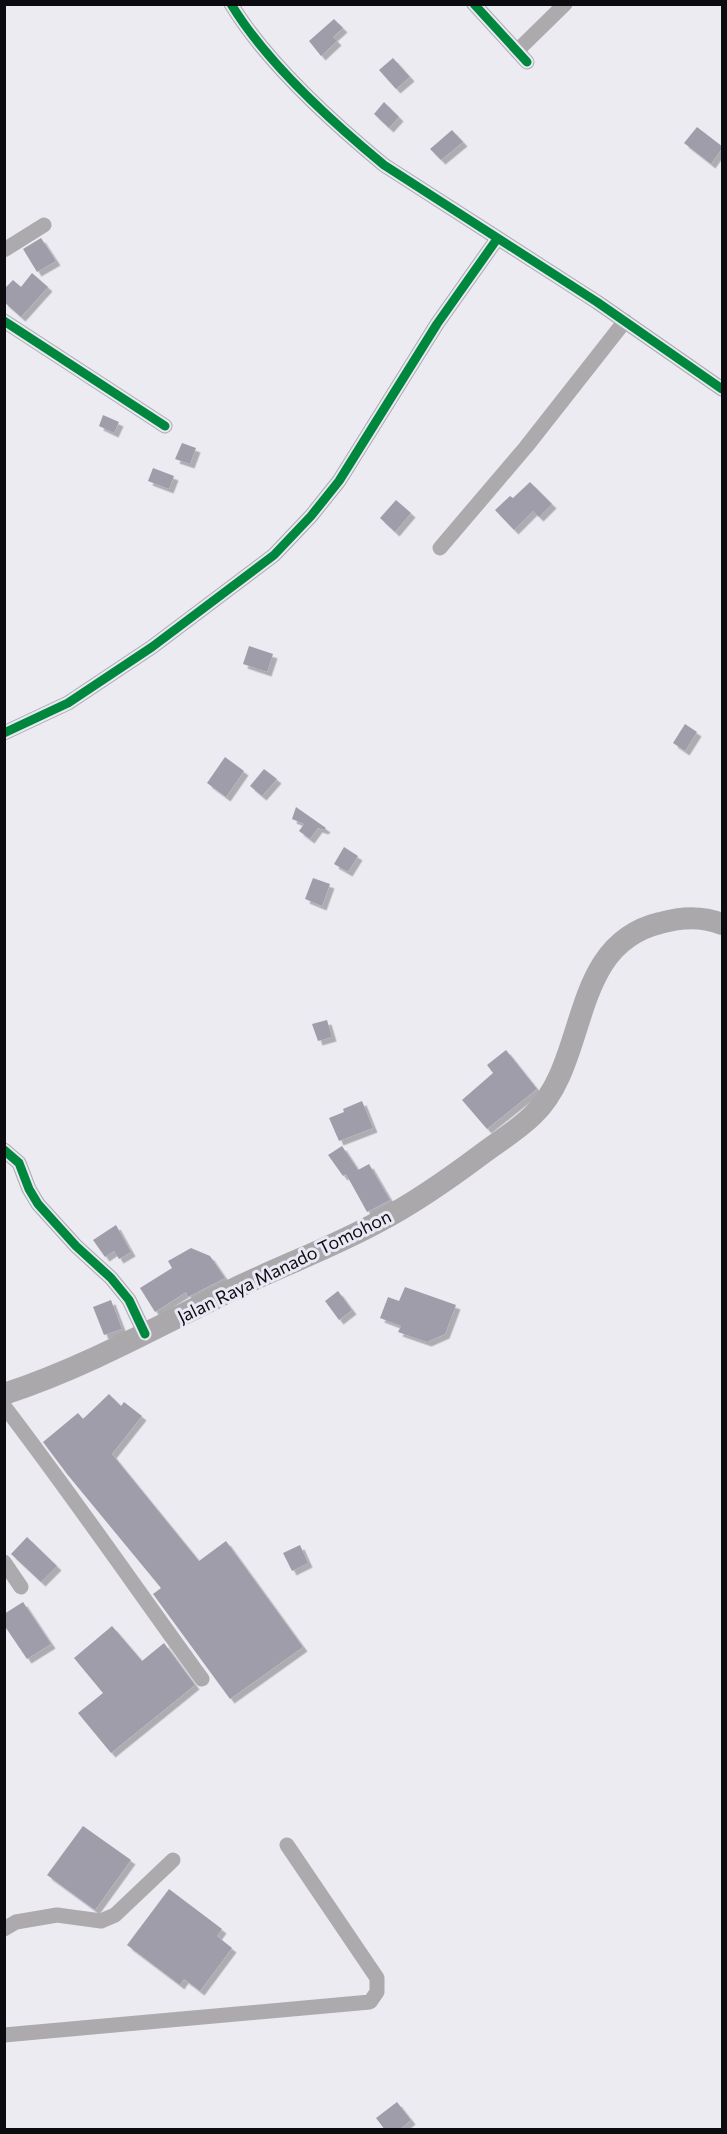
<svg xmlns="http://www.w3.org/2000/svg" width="727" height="2134" font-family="Commissioner,sans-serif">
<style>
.building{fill:#a09daa;filter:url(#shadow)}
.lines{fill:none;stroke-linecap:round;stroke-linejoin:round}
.minor{stroke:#acaaac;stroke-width:15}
.highway{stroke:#aba8ac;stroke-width:22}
.cycleway-casing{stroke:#eae8f5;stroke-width:13}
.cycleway{stroke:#00873e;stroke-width:9}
.labels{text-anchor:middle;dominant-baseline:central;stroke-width:6;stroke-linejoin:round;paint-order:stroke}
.street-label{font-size:18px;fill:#0c0b0f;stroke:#eae8f5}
</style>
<defs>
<filter id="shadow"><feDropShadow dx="4.5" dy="4.5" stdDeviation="0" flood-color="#0004"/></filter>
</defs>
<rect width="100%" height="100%" fill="#ecebf2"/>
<g class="building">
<path d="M334,19L343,28L333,37L337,41L321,56L309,41Z"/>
<path d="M393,58L410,77L396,89L379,70Z"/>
<path d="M384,102L399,117L389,128L374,114Z"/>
<path d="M697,127L723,147L711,164L684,143Z"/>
<path d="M452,130L463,142L441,160L430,149Z"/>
<path d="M41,238L56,261L37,272L23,249Z"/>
<path d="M32,273L48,287L21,317L4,302V289L13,280L21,287Z"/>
<path d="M103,415L119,422L114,433L99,426Z"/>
<path d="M182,443L196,448L190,464L175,459Z"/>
<path d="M153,468L174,476L169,489L148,481Z"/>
<path d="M530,482L552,504L539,517L533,511L514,530L495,510L510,496L513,498Z"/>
<path d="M396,500L411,513L395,532L380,518Z"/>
<path d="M249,646L273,654L267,672L243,664Z"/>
<path d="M685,724L697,732L685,751L673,743Z"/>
<path d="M225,757L244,771L226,797L207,783Z"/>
<path d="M264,769L277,779L262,796L250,786Z"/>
<path d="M296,807L326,828L324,830L318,828L310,839L299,831L304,824L292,819Z"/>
<path d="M344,847L358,856L348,872L334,864Z"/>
<path d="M313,878L330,884L322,906L305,899Z"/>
<path d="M327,1020L332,1037L318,1041L312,1024Z"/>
<path d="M506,1050L537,1089L487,1129L462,1100L493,1073L487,1065Z"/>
<path d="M362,1101L373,1128L339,1141L329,1118L344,1112L343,1109Z"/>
<path d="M342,1146L358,1170L369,1164L390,1200L367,1212L346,1174L343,1176L328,1155Z"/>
<path d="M116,1225L131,1252L119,1259L114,1251L105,1257L93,1240Z"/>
<path d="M191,1248L210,1256L225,1278L188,1297L186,1292L155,1312L140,1288L172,1268L168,1261Z"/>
<path d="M405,1287L456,1305L445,1334L427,1342L398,1332L401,1326L380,1318L388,1297L399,1301Z"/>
<path d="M338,1291L352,1310L339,1320L325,1301Z"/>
<path d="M111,1300L122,1329L104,1335L93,1307Z"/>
<path d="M109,1394L121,1406L124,1402L142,1416L112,1454L199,1561L226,1541L303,1647L230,1699L153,1594L161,1588L67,1474L43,1442L78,1413L83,1419Z"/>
<path d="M27,1537L57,1566L41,1582L11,1554Z"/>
<path d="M300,1545L308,1563L292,1571L283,1553Z"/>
<path d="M23,1602L51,1644L27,1659L4,1625V1614Z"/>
<path d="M112,1626L142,1661L164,1643L195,1685L111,1753L78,1713L103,1693L74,1658Z"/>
<path d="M83,1826L131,1860L95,1910L47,1875Z"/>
<path d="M169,1889L222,1929L217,1936L232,1948L200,1991L184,1979L180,1985L127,1945Z"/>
<path d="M397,2102L411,2120L399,2130H385L376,2118Z"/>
</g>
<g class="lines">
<g class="minor">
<path d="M231,4C266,62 332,122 384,165L597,302L722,389"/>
<path d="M474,4L527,62"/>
<path d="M517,51L565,4"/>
<path d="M4,250L44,225"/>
<path d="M4,321L165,426"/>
<path d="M440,548L526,447L625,321"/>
<path d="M4,733L68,703L152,647L274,555L311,516L339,481L437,324L497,239"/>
<path d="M4,1150L19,1163L29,1189L38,1204L76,1246L111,1278L129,1300L145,1334"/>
<path d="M4,1406C72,1495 136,1588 202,1679"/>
<path d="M4,1562L21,1587"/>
<path d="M4,1929L16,1922L57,1915L101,1921L115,1915L173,1860"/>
<path d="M4,2035L370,2002L377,1992V1978L287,1845"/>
</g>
<path class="highway" d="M4,1394C87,1367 162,1324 240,1286C286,1264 335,1246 380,1221C416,1202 450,1178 482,1154C499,1141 518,1130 533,1115C590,1061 568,945 660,923C682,917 701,916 722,924"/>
<defs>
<g id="cycleway">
<path d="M231,4C266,62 332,122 384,165L597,302L722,389"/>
<path d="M474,4L527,62"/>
<path d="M4,321L165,426"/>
<path d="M4,733L68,703L152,647L274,555L311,516L339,481L437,324L497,239"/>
<path d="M4,1150L19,1163L29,1189L38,1204L76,1246L111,1278L129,1300L145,1334"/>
</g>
</defs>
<use href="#cycleway" class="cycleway-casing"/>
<use href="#cycleway" class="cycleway"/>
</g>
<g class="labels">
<g class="street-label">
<text transform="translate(284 1266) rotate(-26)">Jalan Raya Manado Tomohon</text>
</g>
</g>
<rect width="727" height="2134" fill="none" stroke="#0c0b0f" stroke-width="12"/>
</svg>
